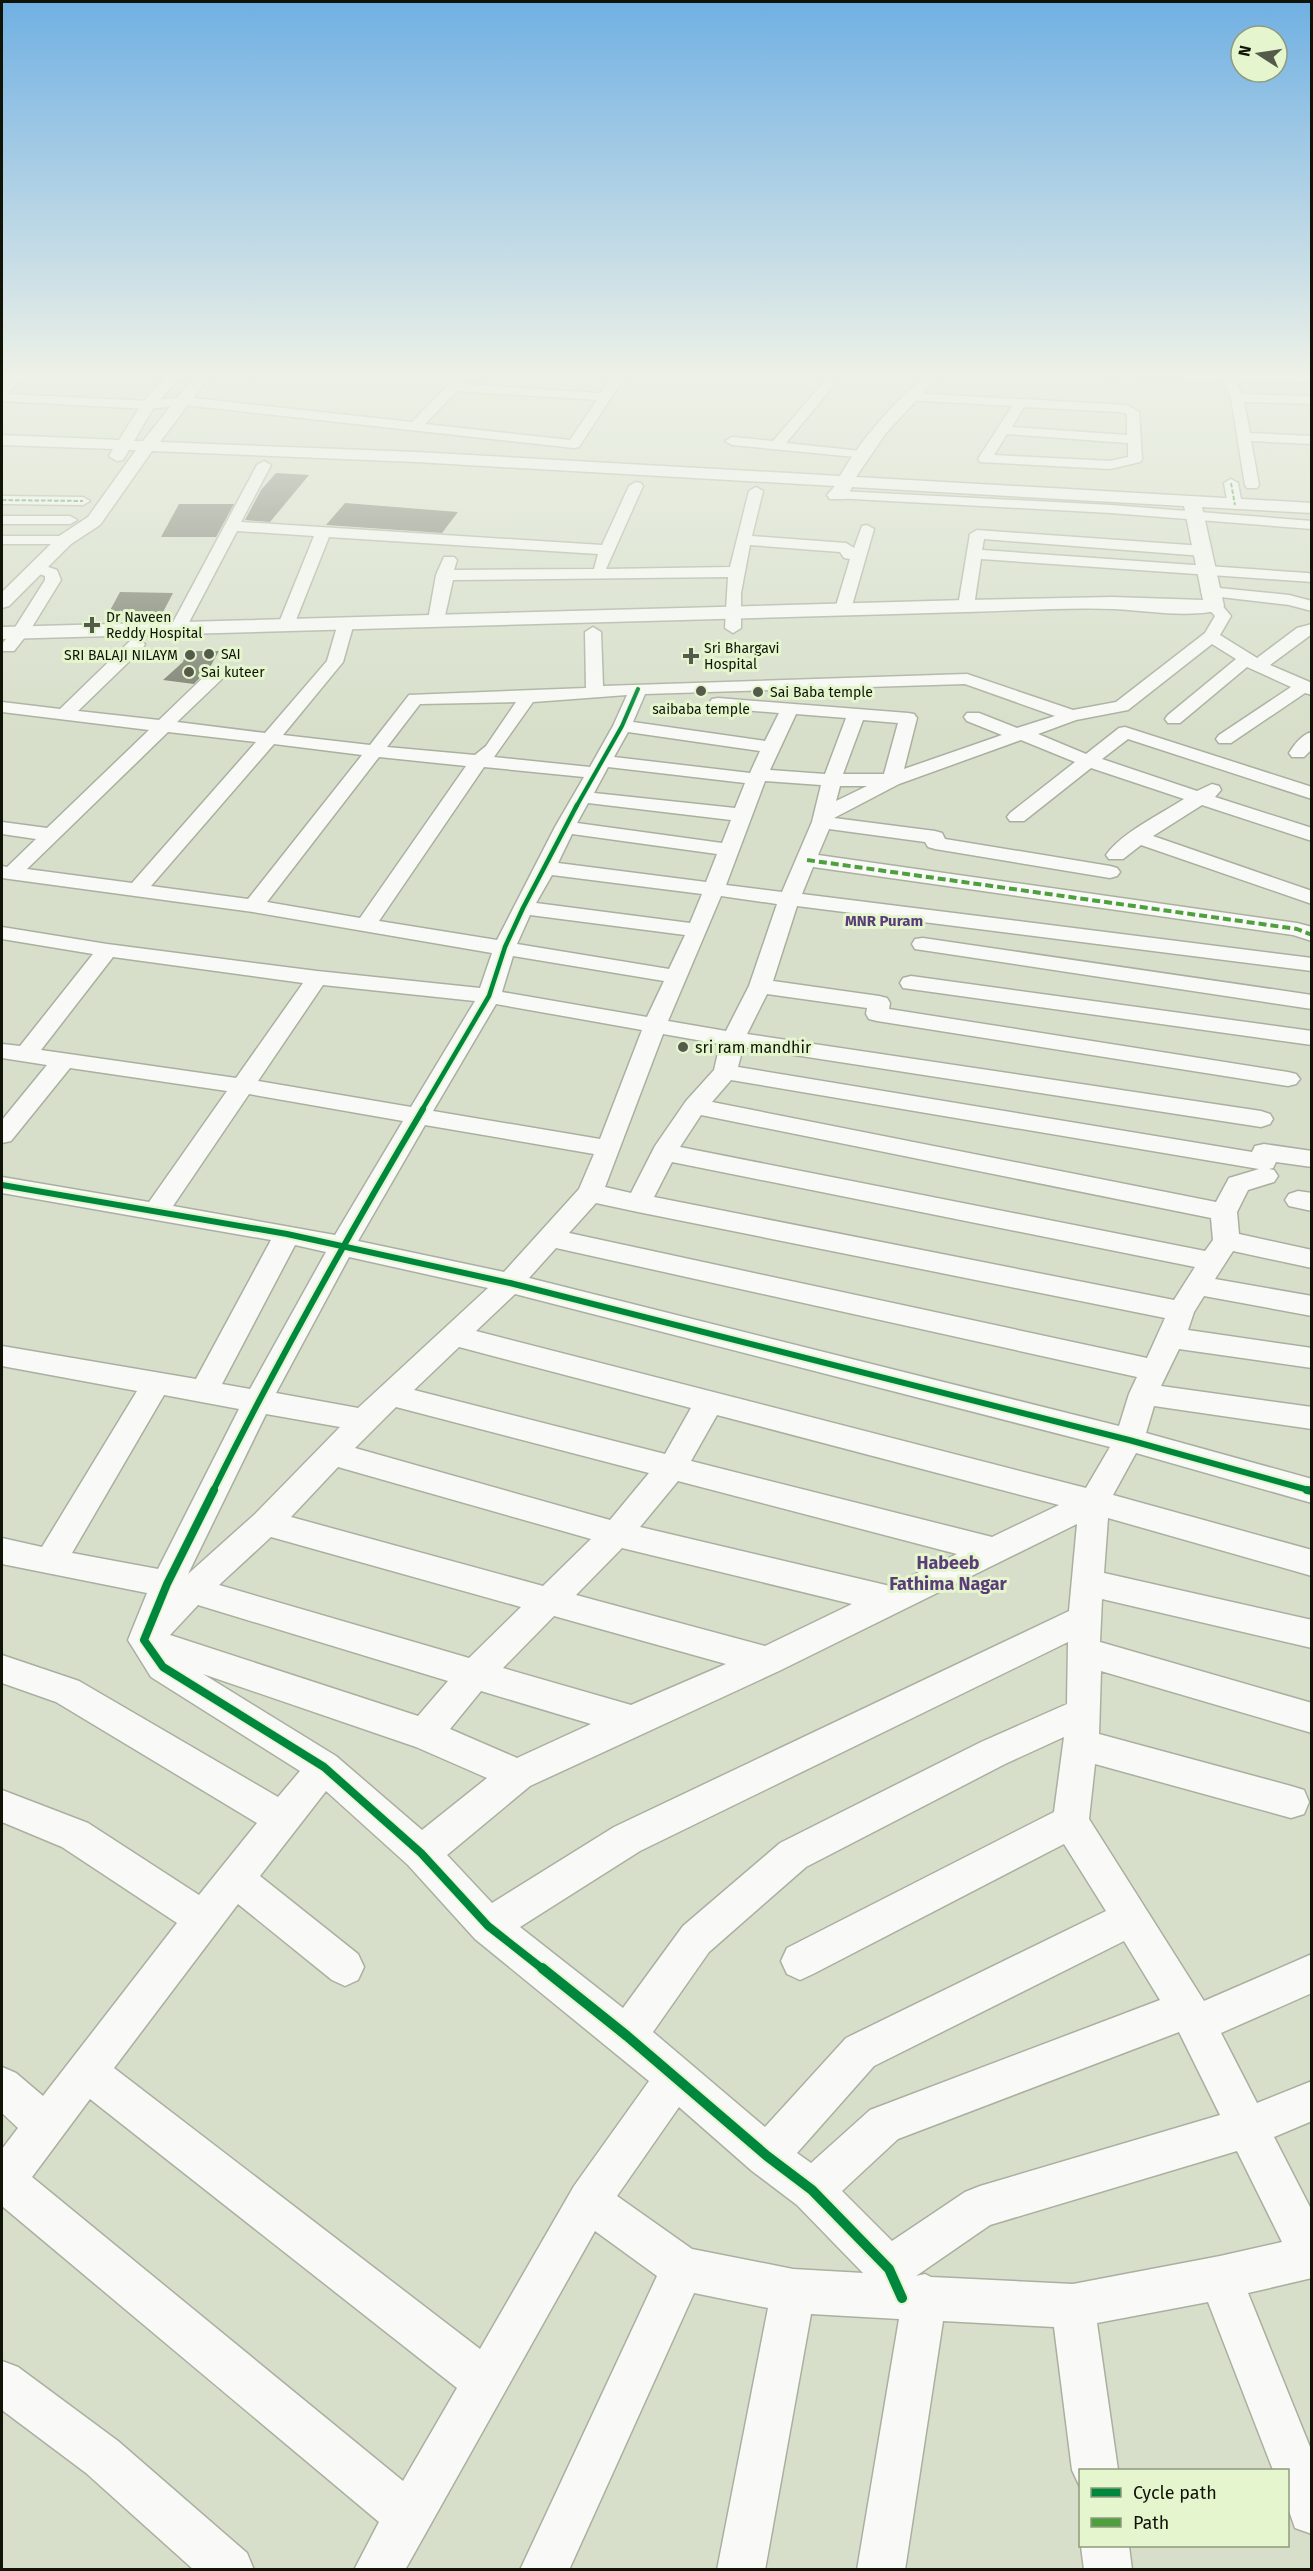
<svg xmlns="http://www.w3.org/2000/svg" width="1313" height="2571" font-family="'Fira Sans',sans-serif">
<style>
.building{fill:#7a7f70}
.lines{fill:none;stroke-linecap:round;stroke-linejoin:round}
.street-casing{stroke:#aab0a0;stroke-width:3}
.secondary-casing{stroke:#aab0a0;stroke-width:3}
.street{fill:#f9faf7;fill-rule:evenodd}
.secondary{fill:#f9faf7;fill-rule:evenodd}
.quiet-far1{stroke:#4da03d;stroke-width:2;stroke-dasharray:4.5 2;stroke-linecap:butt}
.quiet{stroke:#4da03d;stroke-width:4;stroke-dasharray:8 4;stroke-linecap:butt}
.cycleway-far4-casing{stroke:#e5f5ce;stroke-width:6}
.cycleway-far3-casing{stroke:#e5f5ce;stroke-width:8}
.cycleway-far2-casing{stroke:#e5f5ce;stroke-width:10}
.cycleway-far1-casing{stroke:#e5f5ce;stroke-width:11}
.cycleway-casing{stroke:#e5f5ce;stroke-width:14}
.cycleway-far4{stroke:#00873e;stroke-width:4}
.cycleway-far3{stroke:#00873e;stroke-width:4.5}
.cycleway-far2{stroke:#00873e;stroke-width:6}
.cycleway-far1{stroke:#00873e;stroke-width:8}
.cycleway{stroke:#00873e;stroke-width:10}
.poi-dot{fill:#555b4b;stroke:#e5f5ce;stroke-width:2}
.labels{text-anchor:middle;dominant-baseline:central;stroke-width:6;stroke-linejoin:round;paint-order:stroke}
.far-poi-label{font-size:14px;fill:#0f1406;stroke:#e5f5ce;text-anchor:start}
.far-neighbourhood-label{font-size:15px;font-weight:bold;fill:#5a3d78;stroke:#e5f5ce}
.poi-label{font-size:16px;fill:#0f1406;stroke:#e5f5ce;text-anchor:start}
.neighbourhood-label{font-size:18px;font-weight:bold;fill:#5a3d78;stroke:#e5f5ce}
</style>
<rect width="100%" height="100%" fill="#d7dfca"/>
<g class="building">
<path d="M276,473L309,475L270,522L245,520L261,490Z"/>
<path d="M345,503L420,509L458,512L442,533L326,525Z"/>
<path d="M179,504H234L216,537H161Z"/>
<path d="M120,592L173,593L161,616H107Z"/>
<path d="M186,651H219L210,667L194,684L163,680L183,662Z"/>
</g>
<g class="lines">
<defs>
<g id="street">
<path d="M14,373H27L8,394L148,401L184,397L412,422L460,373H470L471,375L463,384L601,393L615,373H627L579,447L574,448L184,405L148,409L2,401V386ZM457,391L597,400L570,440L425,424Z"/>
<path d="M1220,373H1232L1242,394L1312,396V404L1244,402L1250,433L1312,436V444L1251,441L1259,485L1257,488H1247L1245,485L1231,398Z"/>
<path d="M829,380L835,384L786,443L861,451L868,455L866,458L732,445L725,441L732,437L773,441L825,381Z"/>
<path d="M910,393L1127,405L1139,412L1142,459L1140,462L1110,469L980,462L978,459L1012,406L906,400L904,397ZM1024,407L1120,412L1127,414V435L1012,427ZM1007,434L1128,443V457L1110,461L994,455Z"/>
<path d="M264,461L271,465L241,522L602,545L629,486L636,482L641,483L643,486L606,569L730,567L749,491L756,487L763,491L752,536L846,543L854,548L862,526L867,525L874,529L851,609L843,614L835,609L850,559L844,558L840,552L750,545L741,593V628L733,633L725,628L728,577L453,580L444,620L436,625L428,620L436,575L444,557H454L457,560L454,570L594,569L598,554L329,537L294,625L286,630L278,625L314,536L237,531L186,628L184,631H172L170,628L257,465Z"/>
<path d="M1231,479L1238,483L1242,505L1235,509L1228,505L1224,483Z"/>
<path d="M840,491L1111,505L1312,521V529L1111,513L835,498L833,495L835,492Z"/>
<path d="M2,496L83,497L90,501L83,505L2,504Z"/>
<path d="M2,516H70L77,520L70,524H2Z"/>
<path d="M977,530L1203,546L1211,551L1203,556L984,539L982,550L1307,573L1312,574V582L981,559L974,606L966,611L958,606L970,534Z"/>
<path d="M2,536H65L72,540L65,544H2Z"/>
<path d="M37,563L57,570L61,580L29,632L14,651H2V644L14,629L45,580V576L32,571L29,568Z"/>
<path d="M1209,587L1289,595L1312,601V611L1289,605L1203,595L1201,592L1203,589Z"/>
<path d="M1214,601L1220,603L1231,616L1220,635L1257,658L1297,628L1312,624V634L1270,665L1312,683V695L1305,693L1231,743H1219L1216,739L1219,735L1291,687L1247,667L1180,723H1168L1165,719L1168,715L1236,659L1212,644L1128,710L1076,720L1038,734L1086,754L1119,728L1125,727L1312,787V799L1128,739L1102,759L1197,791L1212,784L1219,786L1221,790L1215,797L1312,828V841L1202,805L1153,836L1312,891V904L1141,845L1123,859H1109L1106,855C1121,833 1161,814 1184,799L1091,768L1024,821H1010L1007,817L1010,813L1075,762L1021,740L899,784L834,818L935,831L942,833L945,839L1110,866L1117,868L1120,872L1117,876L1110,878L935,849L928,847L925,842L829,829L818,855L1297,923L1312,927V941L1293,935L813,867L802,894L1312,958V971L797,906L773,981L879,996L887,998L890,1003L889,1009L1288,1072L1296,1074L1300,1079L1296,1084L1288,1086L877,1021L869,1019L866,1014L867,1008L767,994L747,1034L1261,1111L1270,1114L1273,1119L1270,1124L1261,1127L743,1047L738,1067L1252,1152L1255,1146L1264,1144L1312,1151V1167L1276,1162L1273,1168L1269,1169L1274,1170L1278,1176L1274,1182L1248,1190L1237,1212L1239,1234L1312,1250V1268L1233,1251L1215,1279L1312,1296V1316L1204,1296L1194,1312L1188,1330L1312,1348V1368L1179,1349L1161,1386L1312,1407V1429L1154,1406L1146,1433L1312,1479V1503L1136,1453L1113,1495L1312,1550V1576L1108,1518L1104,1573L1312,1620V1648L1102,1599L1100,1642L1312,1703V1733L1101,1671L1099,1734L1291,1786L1304,1790L1309,1802L1304,1814L1291,1818L1095,1764L1089,1819L1204,2001L1312,1954V1993L1221,2033L1257,2103L1312,2081V2121L1274,2137L1312,2211V2278L1248,2293L1312,2452V2534L1295,2528L1288,2508V2470H1273L1208,2302L1097,2323L1118,2470H1080V2487L1072,2470L1054,2327L943,2321L905,2570H857L899,2319L811,2314L765,2570H717L768,2308L694,2293L569,2570H520L657,2276L595,2231L405,2570H354L379,2522L2,2206V2149L18,2128L2,2113V2067L16,2073L43,2096L177,1923L62,1847L2,1822V1790L88,1823L199,1895L257,1823L56,1702L2,1683V1655L79,1681L278,1797L300,1771L151,1677L128,1640L147,1593L2,1564V1538L42,1547L137,1391L2,1366V1346L196,1379L271,1240L2,1193V1177L149,1202L227,1091L70,1068L11,1141L2,1143V1120L47,1065L2,1058V1044L20,1046L93,954L2,939V927L107,944L317,971L480,988L492,953L253,912L2,878V866L7,867L36,839L2,834V822L47,828L149,730L2,712V702L60,709L131,640L137,639L145,644L143,648L78,711L159,720L212,669H224L227,673L224,677L177,722L265,733L327,661L338,623L346,618L354,623L343,662L283,735L370,745L409,695L586,688L585,632L593,627L601,632L603,686L967,674L1073,710L1116,702L1205,633L1215,616L1206,606ZM965,684L1055,716L1017,728L979,713H967L964,717L967,721L1002,735L904,769L917,718L914,714L908,713L718,698L712,699L709,703L712,707L718,708L779,713L765,741L633,722L645,694ZM627,695L613,726L590,767L494,757L533,702ZM516,702L486,746L475,755L387,747L420,704ZM796,714L846,718L825,774L770,770ZM863,720L898,723L884,774H843ZM168,732L256,742L132,883L27,869ZM628,732L760,751L750,773L614,757ZM274,744L362,755L248,899L151,886ZM379,757L466,766L360,918L267,902ZM484,767L584,777L555,827L497,940L379,921ZM608,767L745,783L735,808L594,793ZM765,781L821,785L812,822L782,892L726,885ZM840,786H867L836,801ZM588,803L731,820L722,843L577,823ZM572,834L717,854L706,882L558,863ZM552,875L702,894L690,923L536,903ZM721,896L777,904L749,986L726,1031L668,1021ZM530,915L685,935L669,969L517,944ZM513,956L664,981L647,1017L502,992ZM113,957L303,983L236,1078L41,1050ZM323,985L475,1001L411,1107L258,1081ZM496,1004L642,1030L600,1139L433,1111ZM663,1034L720,1044L714,1070L686,1101L655,1146L631,1193L605,1187ZM731,1080L1259,1169L1229,1178L1216,1202L712,1102ZM249,1094L403,1121L335,1235L173,1206ZM701,1115L1211,1218L1213,1240L1205,1251L680,1147ZM425,1125L594,1154L579,1189L504,1272L358,1241ZM672,1162L1195,1267L1174,1300L654,1197ZM596,1203L638,1212L1165,1318L1147,1358L569,1233ZM295,1245L326,1252L250,1389L222,1384ZM556,1248L1137,1377L1129,1394L1119,1426L529,1278ZM349,1257L488,1288L358,1408L276,1393ZM515,1294L1110,1447L1086,1488L476,1331ZM459,1347L691,1408L665,1454L414,1390ZM164,1395L239,1409L158,1569L72,1553ZM396,1407L649,1473L610,1520L355,1448ZM266,1414L340,1427L255,1514L188,1574ZM717,1415L1059,1505L992,1537L691,1461ZM338,1467L591,1539L543,1586L291,1517ZM678,1481L957,1554L890,1586L640,1527ZM1077,1524L1069,1611L614,1827L492,1903L447,1855L530,1786L779,1671ZM271,1537L521,1607L469,1658L219,1585ZM622,1548L852,1604L765,1646L576,1595ZM198,1605L448,1681L418,1716L170,1635ZM554,1616L726,1664L631,1705L503,1668ZM1068,1642L1067,1704L981,1742L780,1843L683,1926L623,2008L520,1927L640,1851ZM203,1674L416,1747L487,1778L422,1830L336,1756ZM481,1691L591,1724L517,1758L450,1729ZM1064,1737L1054,1812L787,1948L781,1961L787,1974L800,1980L813,1974L1064,1844L1106,1911L846,2038L765,2127L653,2032L709,1952L806,1867L1005,1764ZM326,1791L408,1865L475,1939L649,2081L574,2186L480,2349L114,2068L238,1904L332,1980L345,1986L358,1980L364,1967L358,1954L260,1876ZM1124,1941L1160,2000L870,2110L811,2163L797,2153L874,2066ZM1179,2032L1220,2115L980,2186L965,2192L892,2241L842,2191L898,2139ZM90,2099L457,2388L403,2481L32,2177ZM679,2107L752,2171L797,2205L863,2273L793,2269L692,2249L617,2196ZM1237,2151L1282,2242L1220,2256L1073,2284L931,2277L925,2274L916,2276L990,2225Z"/>
<path d="M1312,732V749L1304,757H1292L1289,753C1294,745 1302,734 1312,732Z"/>
<path d="M923,938L1312,995V1009L915,949L912,944L915,939Z"/>
<path d="M911,976L1312,1031V1045L903,988L900,983L903,978Z"/>
<path d="M1298,1191L1312,1193V1211L1289,1206L1285,1200L1289,1194Z"/>
<path d="M2,2361L18,2367L118,2441L247,2553L254,2570H194L86,2473L2,2410Z"/>
<path d="M1081,2546H1129L1132,2570H1084Z"/>
</g>
<g id="secondary">
<path d="M169,373H184L154,407L134,441H143L197,373H212L160,442L416,452L840,476C863,436 893,404 927,373H942L886,433L856,477L1312,503V513L1202,507L1224,606L1221,610C1187,618 1149,611 1114,609C1065,607 1015,611 966,612L2,639V627L966,600L1112,597L1203,600L1184,506L852,487L846,499H830L827,495L835,486L416,462L152,451L100,525L71,544L9,606L2,608V592L59,536L88,517L136,450H129L123,460L117,461L109,456L113,449L2,445V435L119,440L143,402Z"/>
<path d="M1101,373H1312V382L1108,377Z"/>
</g>
</defs>
<use href="#street" class="street-casing"/>
<use href="#secondary" class="secondary-casing"/>
<use href="#street" class="street"/>
<use href="#secondary" class="secondary"/>
<g class="quiet-far1">
<path d="M1231,483L1235,505"/>
<path d="M2,500L83,501"/>
</g>
<path class="quiet" d="M807,860L1297,929L1312,935"/>
<defs>
<path id="cycleway-far4" d="M576,807L622,726L638,689"/>
<path id="cycleway-far3" d="M422,1110L489,996L505,947L523,908L577,805"/>
<g id="cycleway-far2">
<path d="M2,1185L287,1234L510,1283L1129,1440L1312,1491"/>
<path d="M213,1491C278,1360 349,1234 423,1109"/>
</g>
<g id="cycleway-far1">
<path d="M214,1490L167,1584L144,1640L163,1667L324,1767L421,1853L488,1926L544,1970"/>
<path d="M1307,1490L1312,1491"/>
</g>
<path id="cycleway" d="M542,1968L627,2036L767,2156L812,2190L889,2269L902,2298"/>
</defs>
<use href="#cycleway-far4" class="cycleway-far4-casing"/>
<use href="#cycleway-far3" class="cycleway-far3-casing"/>
<use href="#cycleway-far2" class="cycleway-far2-casing"/>
<use href="#cycleway-far1" class="cycleway-far1-casing"/>
<use href="#cycleway" class="cycleway-casing"/>
<use href="#cycleway-far4" class="cycleway-far4"/>
<use href="#cycleway-far3" class="cycleway-far3"/>
<use href="#cycleway-far2" class="cycleway-far2"/>
<use href="#cycleway-far1" class="cycleway-far1"/>
<use href="#cycleway" class="cycleway"/>
</g>
<linearGradient id="sky" x2="0" y2="1"><stop stop-color="#70b0e3"/><stop offset="0.51" stop-color="#edf1e7"/><stop offset="1" stop-color="#edf1e7" stop-opacity="0"/></linearGradient>
<rect width="1313" height="733" fill="url(#sky)"/>
<g class="poi-dot">
<path d="M89 616h6v6h6v6h-6v6h-6v-6h-6v-6h6z"/>
<circle cx="209" cy="654" r="6"/>
<circle cx="190" cy="655" r="6"/>
<path d="M688 647h6v6h6v6h-6v6h-6v-6h-6v-6h6z"/>
<circle cx="189" cy="672" r="6"/>
<circle cx="701" cy="691" r="6"/>
<circle cx="758" cy="692" r="6"/>
<circle cx="683" cy="1047" r="6"/>
</g>
<g class="labels">
<g class="far-poi-label">
<text x="106" y="617">Dr Naveen<tspan x="106" dy="16">Reddy Hospital</tspan></text>
<text x="704" y="648">Sri Bhargavi<tspan x="704" dy="16">Hospital</tspan></text>
<text x="221" y="654">SAI</text>
<text x="178" y="655" text-anchor="end">SRI BALAJI NILAYM</text>
<text x="201" y="672">Sai kuteer</text>
<text x="770" y="692">Sai Baba temple</text>
<text x="701" y="709" text-anchor="middle">saibaba temple</text>
</g>
<g class="far-neighbourhood-label">
<text x="884" y="921">MNR Puram</text>
</g>
<g class="poi-label">
<text x="695" y="1047">sri ram mandhir</text>
</g>
<g class="neighbourhood-label">
<text x="948" y="1563">Habeeb<tspan x="948" dy="21">Fathima Nagar</tspan></text>
</g>
</g>
<rect width="1313" height="2571" fill="none" stroke="#0f1406" stroke-width="6"/>
<rect x="1079" y="2469" width="210" height="78" fill="#e5f5ce" stroke="#8f9b7e" stroke-width="1.5"/>
<rect x="1091" y="2488" width="30" height="9" fill="#00873e" stroke="#8f9b7e" stroke-width="1.5"/>
<text x="1133" y="2499" font-size="18" fill="#0f1406">Cycle path</text>
<rect x="1091" y="2518" width="30" height="9" fill="#4da03d" stroke="#8f9b7e" stroke-width="1.5"/>
<text x="1133" y="2529" font-size="18" fill="#0f1406">Path</text>
<g transform="translate(1259 54) rotate(282)"><circle r="28" fill="#e5f5ce" stroke="#8f9b7e" stroke-width="1.5"/>
<path d="M0-4.5L10 22L0 15L-10 22Z" fill="#555b4b"/>
<text y="-9" font-size="16" font-weight="bold" text-anchor="middle" fill="#0f1406">N</text>
</g>
</svg>
